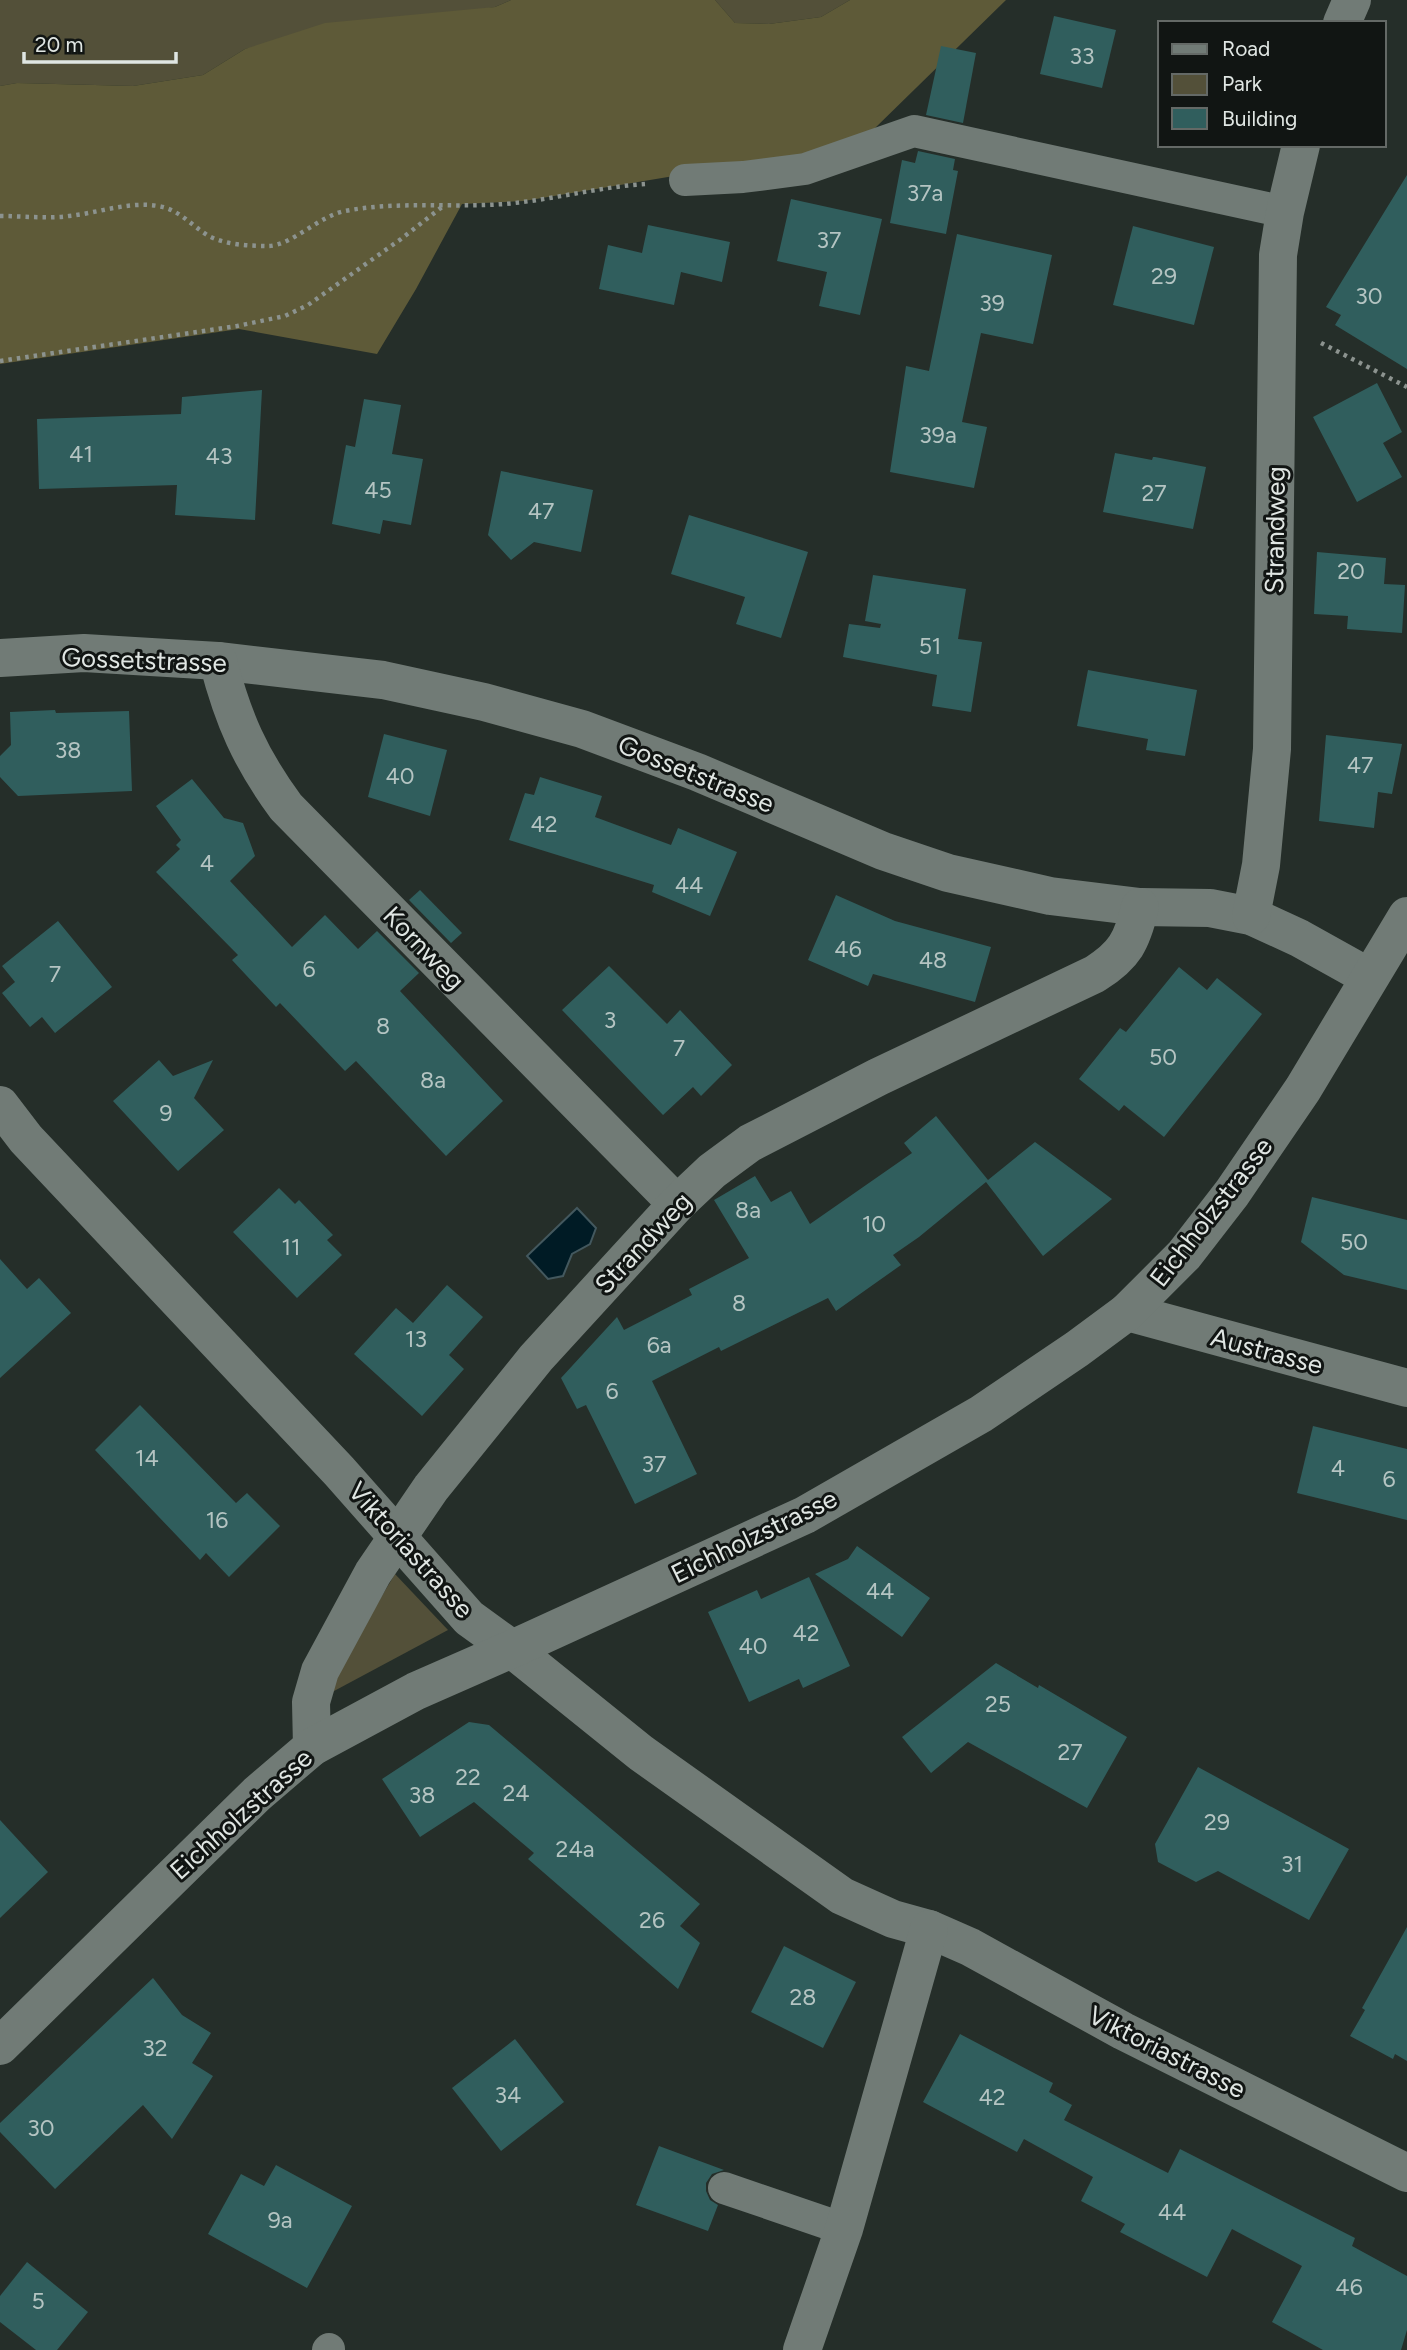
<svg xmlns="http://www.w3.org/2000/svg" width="1407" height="2350" font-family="Figtree,sans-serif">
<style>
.green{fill:#535039}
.forest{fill:#5e5a38}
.water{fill:#001b25;stroke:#43585e;stroke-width:2}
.building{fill:#305e5d}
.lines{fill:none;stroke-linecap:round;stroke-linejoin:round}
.path{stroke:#8c938f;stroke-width:4.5;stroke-dasharray:3.5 5;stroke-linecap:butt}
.lane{stroke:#717b76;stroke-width:32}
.street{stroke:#717b76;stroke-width:38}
.labels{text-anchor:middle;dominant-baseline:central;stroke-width:6;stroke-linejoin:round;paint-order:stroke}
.number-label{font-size:23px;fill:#b4c4c2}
.street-label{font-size:26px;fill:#e0e6e3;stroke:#111513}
</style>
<rect width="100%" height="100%" fill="#252e29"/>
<g class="green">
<path d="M0,0H511L495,7L245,49L203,75L133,86L17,83L0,86Z"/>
<path d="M715,0H850L821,17L769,24L735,23Z"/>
<path d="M395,1574L448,1630L321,1698Z"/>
</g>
<path class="forest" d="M511,0H715L735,23L769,24L821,17L850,0H1006L872,131L762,167L686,174L524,201L462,204L416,289L377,354L239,329L0,364V86L17,83L133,86L203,75L245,49L325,23L495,7Z"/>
<path class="water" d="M577,1208L596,1228L590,1244L572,1254L563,1276L548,1279L527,1256Z"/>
<g class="building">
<path d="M1054,16L1116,30L1102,88L1040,74Z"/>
<path d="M941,46L976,53L963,123L926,115Z"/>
<path d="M918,151L955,159L953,170L958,171L946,234L890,223L902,160L915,163Z"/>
<path d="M1407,175V369L1335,325L1341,315L1326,307Z"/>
<path d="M791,199L882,219L860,315L819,306L827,272L777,261Z"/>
<path d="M648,225L730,242L722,282L681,272L674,305L599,289L608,245L642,253Z"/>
<path d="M1133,226L1214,247L1194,325L1113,305Z"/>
<path d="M957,234L1052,255L1033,344L981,333L962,422L987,427L974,488L890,472L906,366L929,371Z"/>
<path d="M1377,383L1402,432L1383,443L1402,477L1357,502L1313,417Z"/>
<path d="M262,390L255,520L175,515L177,485L39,489L37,419L181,414L182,397Z"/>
<path d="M364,399L401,405L392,454L423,459L411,525L383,520L380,534L332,524L346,445L355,447Z"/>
<path d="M1115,453L1152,460L1153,457H1155L1206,467L1193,529L1103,512Z"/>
<path d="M501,471L593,490L581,552L534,542L511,560L488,535Z"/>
<path d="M689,515L808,552L781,638L736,624L745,597L671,574Z"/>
<path d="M1317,552L1386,558L1384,584L1405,585L1402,633L1347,629L1348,616L1314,614Z"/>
<path d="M873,575L966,589L958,639L982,642L971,712L932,706L937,675L843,657L849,624L880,628L881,624L865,621Z"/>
<path d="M1088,670L1197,690L1185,756L1146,750L1148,739L1077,726Z"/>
<path d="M55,710L56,713L129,711L132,791L18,796L0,777V756L11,745L10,712Z"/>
<path d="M384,734L447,750L430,816L368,797Z"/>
<path d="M1326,735L1402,744L1392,794L1378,792L1374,828L1319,821Z"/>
<path d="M540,777L602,796L595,817L671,845L678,828L737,852L710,916L652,892L654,885L509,840L525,793L534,795Z"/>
<path d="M192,779L224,818L243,823L255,856L230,881L292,947L325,915L358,949L377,931L419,973L400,991L503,1101L446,1156L356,1061L345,1071L280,1003L276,1007L232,960L238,955L156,872L180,849L176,845L181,840L156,806Z"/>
<path d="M420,890L462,933L451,943L409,900Z"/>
<path d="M836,895L895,921L991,947L975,1002L873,974L868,986L808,960Z"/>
<path d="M58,921L112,987L55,1033L42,1017L30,1027L2,993L15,982L2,966Z"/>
<path d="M609,966L667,1024L680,1010L732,1065L701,1096L693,1087L663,1115L562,1010Z"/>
<path d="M1179,967L1207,990L1217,978L1262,1014L1164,1137L1124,1105L1119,1111L1079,1079L1120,1028L1126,1032Z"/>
<path d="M159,1060L173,1076L213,1060L194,1098L224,1130L178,1171L113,1101Z"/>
<path d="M936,1116L988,1180L1035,1142L1112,1199L1043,1256L986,1182L919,1237L893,1255L901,1265L836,1311L828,1298L721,1351L719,1347L652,1381L697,1474L635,1504L586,1405L577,1409L561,1378L617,1317L624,1330L692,1295L689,1289L749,1258L714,1200L755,1176L771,1202L791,1191L810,1224L912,1153L904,1143Z"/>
<path d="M279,1188L295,1204L299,1200L333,1235L327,1240L342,1255L297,1298L233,1232Z"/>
<path d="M1312,1197L1407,1220V1290L1344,1275L1301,1242Z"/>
<path d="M0,1259L27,1289L39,1278L71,1313L0,1378Z"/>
<path d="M447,1285L483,1317L449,1355L464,1369L422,1416L354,1354L396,1308L413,1323Z"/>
<path d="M140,1405L236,1503L247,1493L280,1526L229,1577L206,1553L200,1560L95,1450Z"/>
<path d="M1313,1426L1407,1449V1520L1297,1493Z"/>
<path d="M857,1546L930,1598L902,1637L815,1574L848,1559Z"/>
<path d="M809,1577L850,1666L803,1688L799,1679L749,1702L708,1612L757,1590L761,1599Z"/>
<path d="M996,1663L1038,1688L1039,1685L1127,1737L1087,1808L968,1742L931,1773L902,1737Z"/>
<path d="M469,1722L489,1725L700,1904L680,1926L700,1943L678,1989L528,1859L534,1853L474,1802L420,1837L382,1779Z"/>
<path d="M1198,1767L1349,1849L1309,1920L1218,1871L1196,1882L1158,1862L1155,1844Z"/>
<path d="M0,1820L48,1872L0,1918Z"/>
<path d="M1407,1927V2061L1395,2054L1393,2059L1350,2036L1365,2010L1362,2008Z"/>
<path d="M784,1946L856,1982L823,2048L751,2012Z"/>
<path d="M153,1978L182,2015L211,2033L192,2063L213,2076L172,2139L143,2105L55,2189L0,2132V2123Z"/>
<path d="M960,2034L1053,2083L1049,2092L1072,2105L1064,2120L1168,2173L1180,2149L1355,2238L1352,2246L1407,2276V2330L1401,2350H1323L1272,2322L1302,2266L1232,2229L1207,2277L1120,2232L1125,2224L1081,2201L1093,2177L1024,2139L1017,2152L923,2102Z"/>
<path d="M515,2039L564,2102L501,2151L452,2088Z"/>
<path d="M659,2146L724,2170L712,2174L706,2183V2191L710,2200L718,2205L708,2231L636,2205Z"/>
<path d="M276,2165L352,2206L307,2288L208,2234L241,2174L264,2186Z"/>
<path d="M27,2262L88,2312L57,2350H36L0,2322V2296Z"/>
</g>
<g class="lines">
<g class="path">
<path d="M0,216C23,216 47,219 69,216C98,213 129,201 158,206C178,209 190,224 207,235C224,245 250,246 269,246C292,245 319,216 345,211C397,201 451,208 504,204C552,200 598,187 645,184"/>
<path d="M1321,343L1407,387"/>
<path d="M0,361L237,326L285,316L308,305L401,239L442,207"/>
</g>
<g class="lane">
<path d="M685,180L743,177L805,169L914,131L1285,212"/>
<path d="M724,2188L844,2229"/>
<path d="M328,2350L329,2349"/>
</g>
<g class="street">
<path d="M1342,23L1352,0"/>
<path d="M0,658L84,653L218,661L383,680L484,702L582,729L697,772L883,851L948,873L1050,896L1140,907L1210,908L1251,916L1299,938L1369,977"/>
<path d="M218,661C233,719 250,758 286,807L677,1204"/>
<path d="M1251,916L1261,865L1272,749L1278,255L1285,212L1301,145"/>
<path d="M0,1105L26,1139L339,1471L469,1618L512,1649L641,1753L842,1896L893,1919L929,1929L970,1947L1123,2031L1407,2173"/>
<path d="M1127,1312L1407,1388"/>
<path d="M312,1747L311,1702L320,1671L373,1573L431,1488L536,1358L677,1204L712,1171L750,1143L878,1077L1095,974C1125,955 1132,941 1140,907"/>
<path d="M0,2046L257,1794L312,1747L416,1691L512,1649L805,1515L981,1414L1077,1349L1127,1312L1184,1255L1232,1193L1303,1089L1407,916"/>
<path d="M802,2350L844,2229L929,1929"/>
</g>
</g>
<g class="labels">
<g class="number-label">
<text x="1082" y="56">33</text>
<text x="925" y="193">37a</text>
<text x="829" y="240">37</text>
<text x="1164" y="276">29</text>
<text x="1369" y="296">30</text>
<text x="992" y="303">39</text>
<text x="938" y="435">39a</text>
<text x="81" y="454">41</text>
<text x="219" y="456">43</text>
<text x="378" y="490">45</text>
<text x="1154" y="493">27</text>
<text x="541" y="511">47</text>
<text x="1351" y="571">20</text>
<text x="930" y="646">51</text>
<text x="68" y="750">38</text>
<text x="1360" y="765">47</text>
<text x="400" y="776">40</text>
<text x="544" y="824">42</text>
<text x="207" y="863">4</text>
<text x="689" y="885">44</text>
<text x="848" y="949">46</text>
<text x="933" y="960">48</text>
<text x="309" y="969">6</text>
<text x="55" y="974">7</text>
<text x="610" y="1020">3</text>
<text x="383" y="1026">8</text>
<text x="679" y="1048">7</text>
<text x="1163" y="1057">50</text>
<text x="433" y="1080">8a</text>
<text x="166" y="1113">9</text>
<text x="748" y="1210">8a</text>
<text x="874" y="1224">10</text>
<text x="1354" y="1242">50</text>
<text x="291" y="1247">11</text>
<text x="739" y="1303">8</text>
<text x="416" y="1339">13</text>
<text x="659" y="1345">6a</text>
<text x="612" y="1391">6</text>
<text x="147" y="1458">14</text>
<text x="654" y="1464">37</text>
<text x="1338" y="1468">4</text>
<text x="1389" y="1479">6</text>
<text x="217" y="1520">16</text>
<text x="880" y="1591">44</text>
<text x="806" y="1633">42</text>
<text x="753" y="1646">40</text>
<text x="998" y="1704">25</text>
<text x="1070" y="1752">27</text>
<text x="468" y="1777">22</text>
<text x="516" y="1793">24</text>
<text x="422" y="1795">38</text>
<text x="1217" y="1822">29</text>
<text x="575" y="1849">24a</text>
<text x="1292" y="1864">31</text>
<text x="652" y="1920">26</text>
<text x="803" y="1997">28</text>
<text x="155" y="2048">32</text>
<text x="508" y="2095">34</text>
<text x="992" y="2097">42</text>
<text x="41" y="2128">30</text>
<text x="1172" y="2212">44</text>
<text x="280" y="2220">9a</text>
<text x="1349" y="2287">46</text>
<text x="38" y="2301">5</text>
</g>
<g class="street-label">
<text transform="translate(1275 530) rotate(-89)">Strandweg</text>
<text transform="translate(144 660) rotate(2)">Gossetstrasse</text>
<text transform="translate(696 774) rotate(22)">Gossetstrasse</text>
<text transform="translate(424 948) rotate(46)">Kornweg</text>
<text transform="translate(1211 1212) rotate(-52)">Eichholzstrasse</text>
<text transform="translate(643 1243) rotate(-47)">Strandweg</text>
<text transform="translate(1267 1351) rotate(15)">Austrasse</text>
<text transform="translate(754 1536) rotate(-26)">Eichholzstrasse</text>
<text transform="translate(411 1550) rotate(48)">Viktoriastrasse</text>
<text transform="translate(241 1814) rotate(-42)">Eichholzstrasse</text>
<text transform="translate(1167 2052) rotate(27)">Viktoriastrasse</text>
</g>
</g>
<rect x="1158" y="21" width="228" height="126" fill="#111513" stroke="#646966" stroke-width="2"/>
<rect x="1172" y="44" width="35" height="10" fill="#717b76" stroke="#646966" stroke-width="2"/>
<text x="1222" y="56" font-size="21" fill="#e0e6e3">Road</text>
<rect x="1172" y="74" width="35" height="21" fill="#535039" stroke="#646966" stroke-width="2"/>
<text x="1222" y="91" font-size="21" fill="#e0e6e3">Park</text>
<rect x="1172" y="108" width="35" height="21" fill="#305e5d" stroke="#646966" stroke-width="2"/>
<text x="1222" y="126" font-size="21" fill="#e0e6e3">Building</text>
<path d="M24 52v10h152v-10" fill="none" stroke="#e0e6e3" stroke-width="3.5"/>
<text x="35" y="52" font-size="21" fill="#e0e6e3" stroke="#111513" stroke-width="5" paint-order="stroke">20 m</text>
</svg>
